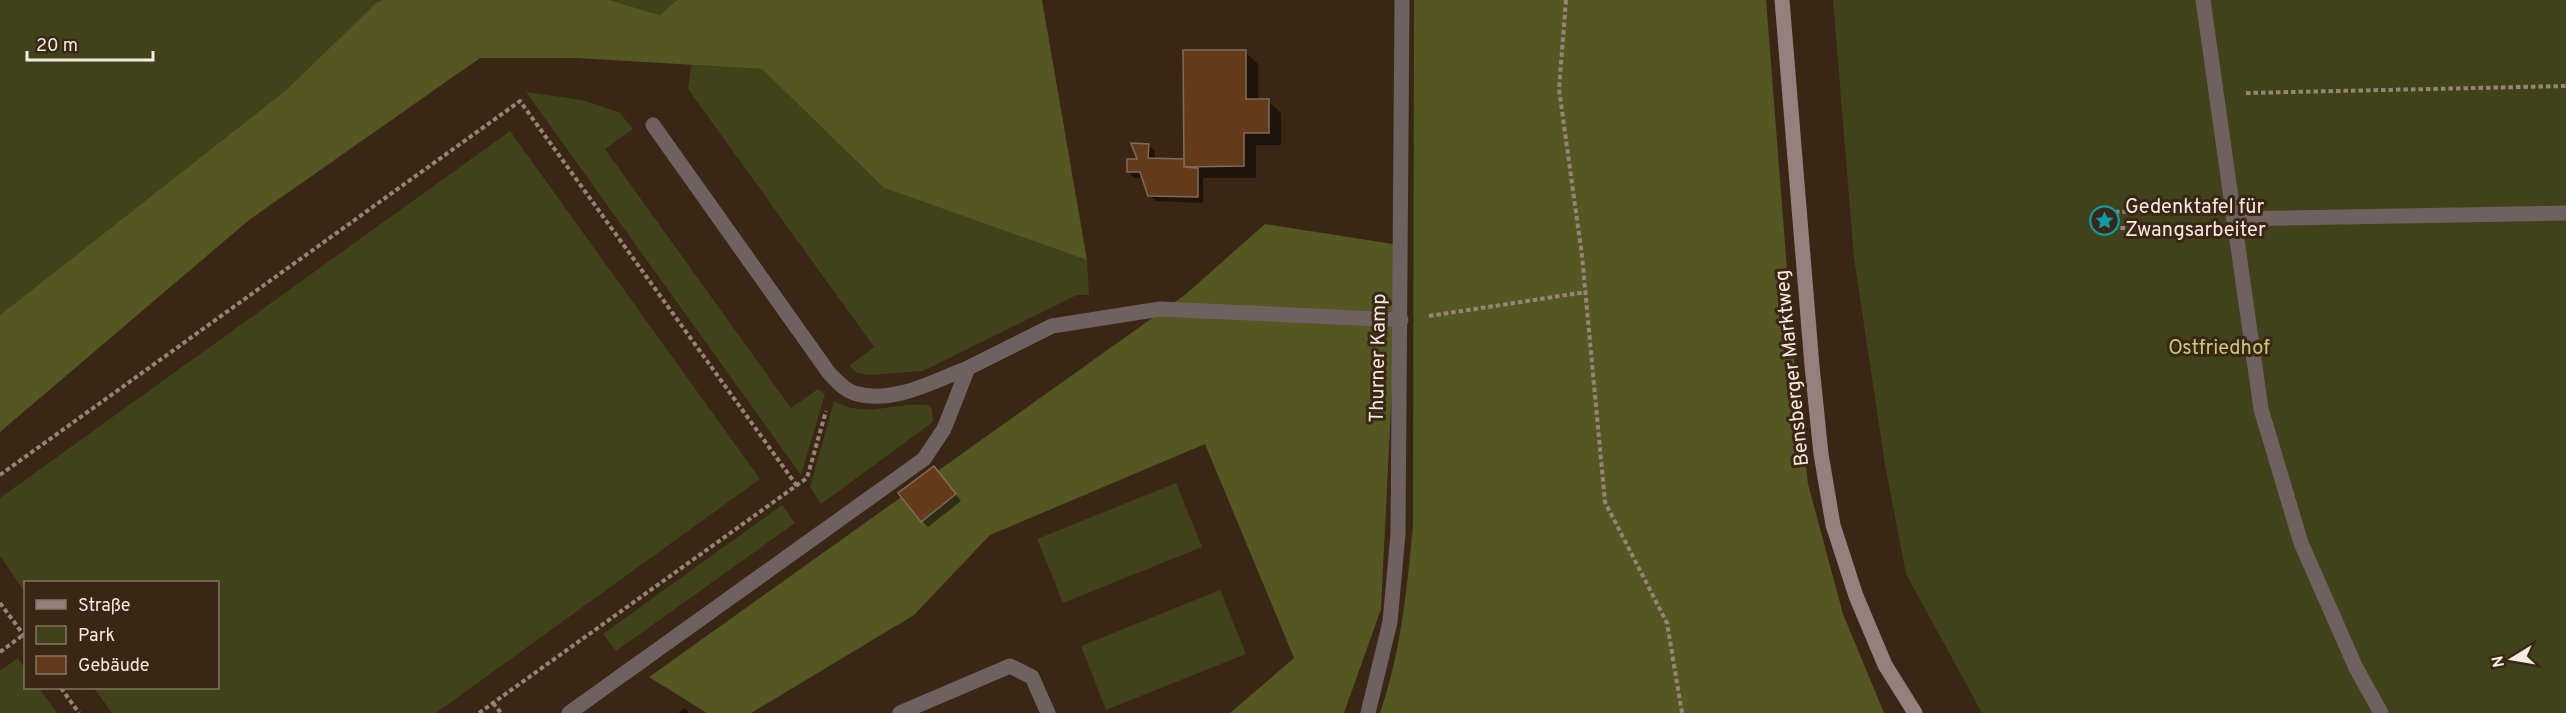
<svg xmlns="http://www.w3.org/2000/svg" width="2566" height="713" font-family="Overpass,sans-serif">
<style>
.green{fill:#40421a}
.forest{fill:#555722}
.shadow{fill:#0007}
.building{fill:#643b1a;stroke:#836b5a;stroke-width:1.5}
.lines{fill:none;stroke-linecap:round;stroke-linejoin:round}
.path{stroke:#958578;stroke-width:4;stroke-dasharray:4.5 3;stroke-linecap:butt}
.lane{stroke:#6f6160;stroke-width:15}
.street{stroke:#6f6160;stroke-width:15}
.secondary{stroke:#96807e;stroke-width:15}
.labels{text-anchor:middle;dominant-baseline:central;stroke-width:6;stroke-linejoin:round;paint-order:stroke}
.poi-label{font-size:20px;fill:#f7eae0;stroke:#392615;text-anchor:start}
.park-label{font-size:20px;fill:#c7cb7a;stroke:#392615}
.street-label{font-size:20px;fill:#f7eae0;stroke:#392615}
</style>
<rect width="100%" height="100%" fill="#392615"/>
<g class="green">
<path d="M0,0H383L376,3L285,91L0,315Z"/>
<path d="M609,0H677L660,15Z"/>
<path d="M1833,0H2566V713H1982L1906,574L1885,465L1854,258Z"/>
<path d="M691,65L762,69L884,188L1087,260L1089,295H1077L923,371L869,375L857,373L849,366L874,347L688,89Z"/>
<path d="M526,92L582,100L619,112L633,129L605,149L791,408L818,389L825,394L801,475Z"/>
<path d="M510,131L760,479L436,713H112L94,688H218V582H26L25,592L0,556V498Z"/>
<path d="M834,401C868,420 893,401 928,405L932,409L933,422L821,504L810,487Z"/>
<path d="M1176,483L1202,547L1063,603L1037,539Z"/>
<path d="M782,505L795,523L616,651L603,634Z"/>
<path d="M1220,590L1246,654L1106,710L1081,646Z"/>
<path d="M18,658L25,669L26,688H39L57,713H0V671Z"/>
</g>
<g class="forest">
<path d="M383,0H609L660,15L677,0H1042L1087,260L884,188L762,69L577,58H480L249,220L0,432V315L285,91L376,3Z"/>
<path d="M1414,0H1766L1795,372L1808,484L1843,614L1884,713H1380C1401,652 1407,589 1413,525Z"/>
<path d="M1265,224L1399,245L1381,609L1344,713H1230L1294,658L1205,444L990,535L914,615L751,713H707L649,677L1186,294Z"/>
</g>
<g class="shadow">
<path d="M1245,52L1258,64V101H1268L1281,113V145H1256V178H1203V203L1156,201L1149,195L1144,178H1135L1128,172L1139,161L1149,145L1155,152V160L1185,162Z"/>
<path d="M940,474L961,501L928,527L922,521Z"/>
<path d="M685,708L689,713H678Z"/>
</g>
<g class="building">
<path d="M1183,50H1246V99H1269V133H1244V166L1184,167Z"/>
<path d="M1131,143L1149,144L1148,158L1184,159V167L1198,168V197L1148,196L1140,172H1127V159H1137Z"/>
<path d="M934,466L956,494L921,522L898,493Z"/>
</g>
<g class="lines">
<g class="path">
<path d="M1566,0L1559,89L1582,256L1605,502L1667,623L1682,713"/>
<path d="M2246,93L2566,86"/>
<path d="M2202,211L2105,212L2106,228H2207"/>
<path d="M1429,316L1586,292"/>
<path d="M0,475L520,101L797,486"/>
<path d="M0,603L26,638"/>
<path d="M0,652L23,635"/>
<path d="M61,688L79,713"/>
<path d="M493,703L501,713"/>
<path d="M479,713L807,478L826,411"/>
</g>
<g class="lane">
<path d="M2203,0L2261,409L2301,543L2356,668L2381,713"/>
<path d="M653,125L829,373C837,381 844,390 854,393C892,405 934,381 968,368"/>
<path d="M2234,219L2566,213"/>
<path d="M569,713L924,459L944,429L968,368L1052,326L1160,309L1401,320"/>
<path d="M900,713L1010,666L1032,677L1048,713"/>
</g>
<path class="street" d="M1368,713L1390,622L1398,534L1402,0"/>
<path class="secondary" d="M1782,0L1812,366L1821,454L1833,525L1856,596L1885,665L1915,713"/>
</g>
<defs>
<symbol id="sight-ring" viewBox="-11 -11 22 22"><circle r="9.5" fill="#392615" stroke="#0f9aa8" stroke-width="1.5"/><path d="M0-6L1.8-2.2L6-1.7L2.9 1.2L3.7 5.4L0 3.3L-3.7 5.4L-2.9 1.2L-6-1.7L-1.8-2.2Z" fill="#0f9aa8"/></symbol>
</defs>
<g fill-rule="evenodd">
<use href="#sight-ring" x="2088" y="204" width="33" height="33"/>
</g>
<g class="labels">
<g class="poi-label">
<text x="2125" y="208">Gedenktafel für<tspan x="2125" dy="23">Zwangsarbeiter</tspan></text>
</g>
<g class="park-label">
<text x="2219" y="349">Ostfriedhof</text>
</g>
<g class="street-label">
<text transform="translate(1379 358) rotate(-89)">Thurner Kamp</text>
<text transform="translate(1793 368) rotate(-96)">Bensberger Marktweg</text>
</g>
</g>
<rect x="24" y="581" width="195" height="108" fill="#392615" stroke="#857466" stroke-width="1.5"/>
<rect x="36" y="600" width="30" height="9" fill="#96807e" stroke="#857466" stroke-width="1.5"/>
<text x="78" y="611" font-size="18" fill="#f7eae0">Straße</text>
<rect x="36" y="626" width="30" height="18" fill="#40421a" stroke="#857466" stroke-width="1.5"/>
<text x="78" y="641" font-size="18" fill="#f7eae0">Park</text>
<rect x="36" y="656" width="30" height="18" fill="#643b1a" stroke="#857466" stroke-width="1.5"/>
<text x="78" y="671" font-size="18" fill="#f7eae0">Gebäude</text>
<g transform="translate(2512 659) rotate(259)" stroke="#392615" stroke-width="4.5" paint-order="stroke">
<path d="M0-4.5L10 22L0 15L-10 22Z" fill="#f7eae0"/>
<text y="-9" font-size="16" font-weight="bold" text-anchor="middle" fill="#f7eae0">N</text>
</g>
<path d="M27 51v9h126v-9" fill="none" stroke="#f7eae0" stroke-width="3"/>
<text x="36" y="51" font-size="18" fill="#f7eae0" stroke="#392615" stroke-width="4.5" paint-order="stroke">20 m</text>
</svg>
